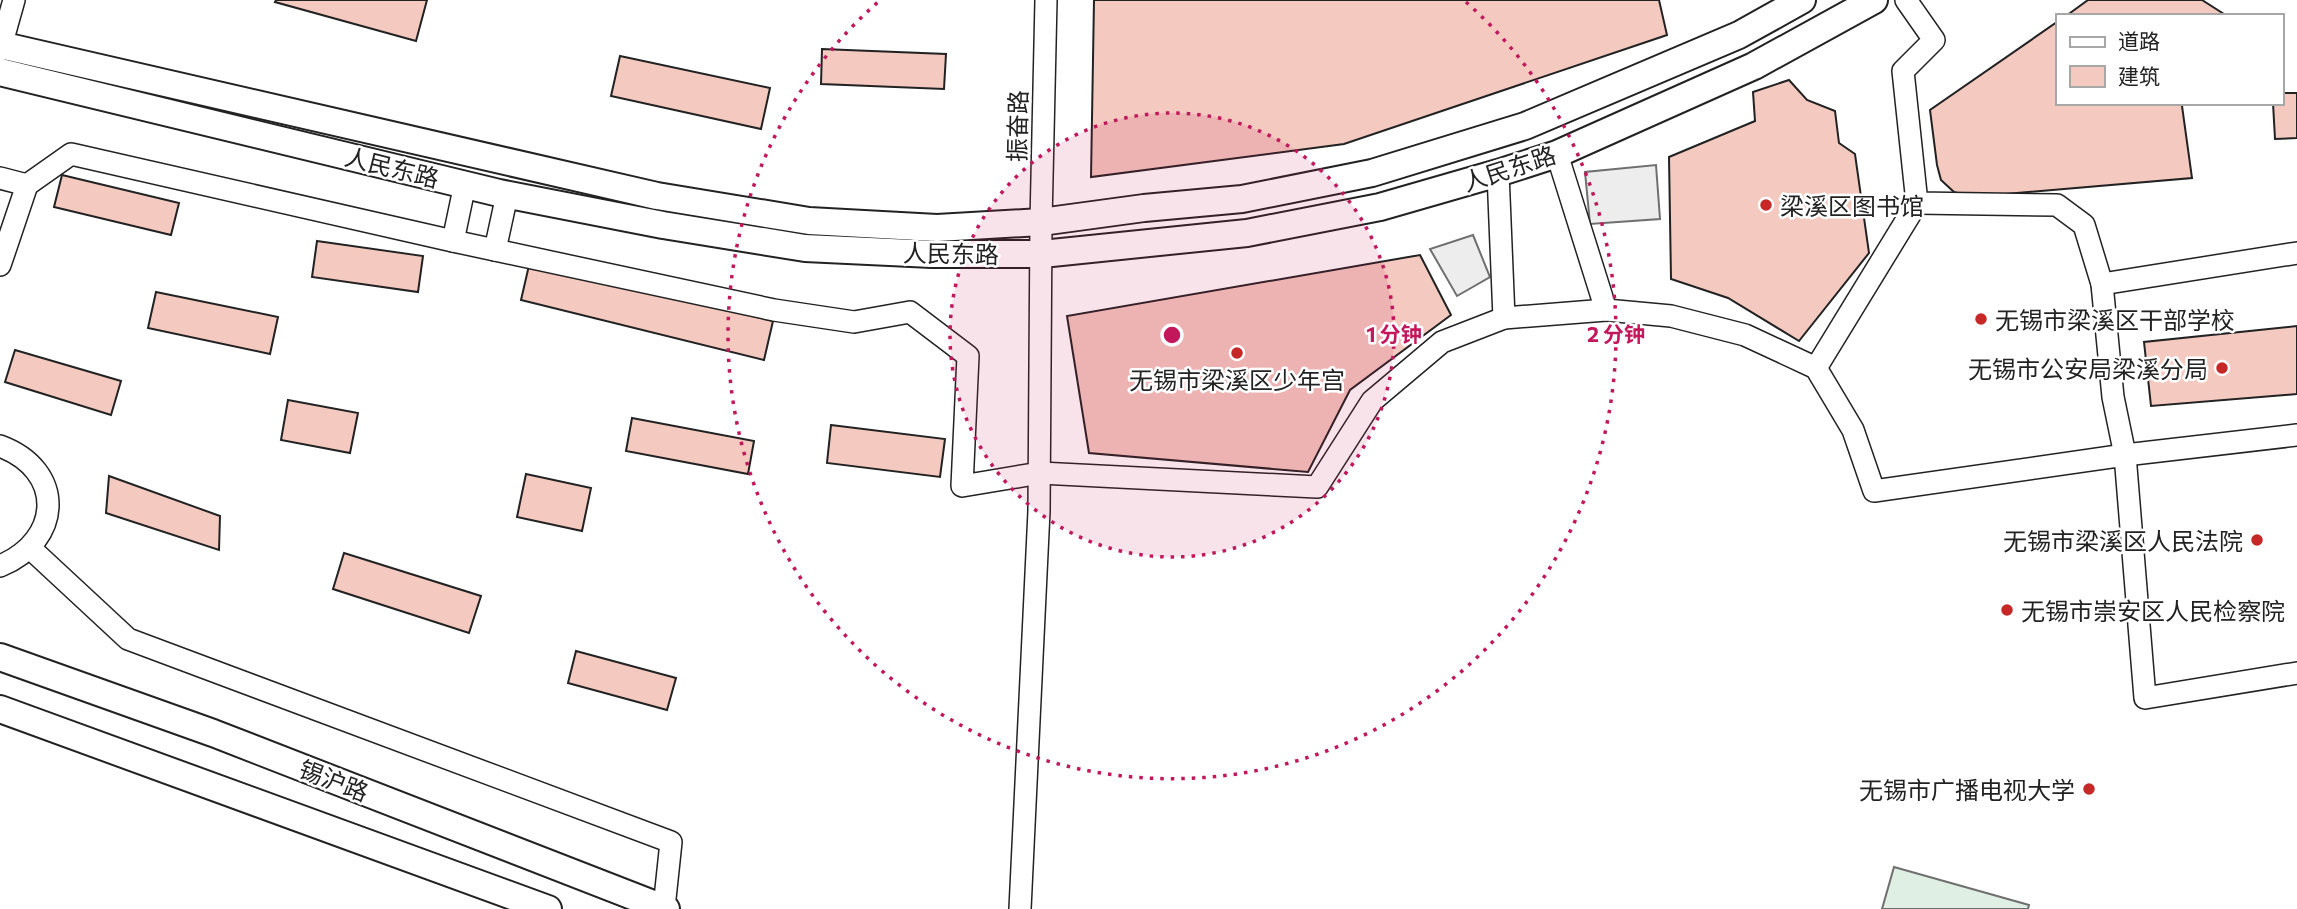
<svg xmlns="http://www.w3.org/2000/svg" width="2297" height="909" font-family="Commissioner,'Noto Sans SC',sans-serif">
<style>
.green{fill:#e0efe3;stroke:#6f6f6f;stroke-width:2}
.parking{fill:#ededed;stroke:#6f6f6f;stroke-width:2}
.building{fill:#f3c9c0;stroke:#222;stroke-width:2}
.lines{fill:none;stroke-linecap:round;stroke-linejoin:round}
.minor-casing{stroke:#222;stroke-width:24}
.major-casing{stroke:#222;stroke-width:30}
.minor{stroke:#fff;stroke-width:21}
.major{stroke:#fff;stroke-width:26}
.ring{fill:none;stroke:#c2185b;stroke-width:3.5;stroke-dasharray:3.5 7}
.poi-dot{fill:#c62828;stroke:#fff;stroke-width:2.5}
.labels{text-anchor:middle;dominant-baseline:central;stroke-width:5;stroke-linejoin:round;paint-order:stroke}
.street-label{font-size:24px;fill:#222;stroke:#fff}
.poi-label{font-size:24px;fill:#222;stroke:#fff;text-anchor:start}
.centre{fill:#c2185b;stroke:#fff;stroke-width:3.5}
.ring-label{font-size:21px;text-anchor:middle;font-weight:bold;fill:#c2185b;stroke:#fff;stroke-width:5;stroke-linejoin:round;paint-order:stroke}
</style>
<rect width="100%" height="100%" fill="#fff"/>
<path class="green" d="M1894,867L2029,905L2028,909H1882Z"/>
<g class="parking">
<path d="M1656,165L1660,219L1590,224L1585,172Z"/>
<path d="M1473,235L1490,277L1457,296L1430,249Z"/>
</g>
<g class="building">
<path d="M276,0H427L416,41L275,2Z"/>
<path d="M1094,0H1659L1667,35L1344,144L1091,177Z"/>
<path d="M2088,0H2202L2227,16H2066Z"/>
<path d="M2057,22V103H2184L2182,106L2192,178L1971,197L1954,192L1941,180L1937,165L1930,110Z"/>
<path d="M822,49L946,54L944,89L821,84Z"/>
<path d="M620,56L770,88L761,129L611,96Z"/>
<path d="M1789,80L1807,100L1835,111L1839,143L1855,154L1869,253L1799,341L1728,298L1671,279L1669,157L1755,121L1753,92Z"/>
<path d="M2281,93H2297V138L2275,139L2273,103H2281Z"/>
<path d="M62,175L179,203L171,235L54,207Z"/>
<path d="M317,241L423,256L418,292L312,277Z"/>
<path d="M1420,255L1451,315L1350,390L1308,472L1089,453L1067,316Z"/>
<path d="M530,261L773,321L764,360L521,300Z"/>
<path d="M156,292L278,317L270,354L148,328Z"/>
<path d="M2297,326V394L2151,406L2144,342Z"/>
<path d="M15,350L121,381L111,415L5,382Z"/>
<path d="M288,400L358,413L350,453L281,440Z"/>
<path d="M632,418L754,441L748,474L626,451Z"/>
<path d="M831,425L945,439L940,477L827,463Z"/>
<path d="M526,474L591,488L582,531L517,517Z"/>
<path d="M109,476L220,516L219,550L106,513Z"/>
<path d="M344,553L481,596L469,633L333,589Z"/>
<path d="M576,651L676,678L667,710L568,683Z"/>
</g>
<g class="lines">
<defs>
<g id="minor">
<path d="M1906,0L1934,40L1903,71L1917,203L2057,205L2084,225L2102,284L2113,397L2125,455L2297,435"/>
<path d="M0,50L14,0"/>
<path d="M1557,154L1606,310L1671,316L1745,335L1816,368L1853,430L1874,491L2125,455L2145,698L2297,673"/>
<path d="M1498,173L1504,318L1606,310"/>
<path d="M0,178L27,185L0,265"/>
<path d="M27,185L71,154L453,241L774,310L854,322L910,312L968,356L962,486L1040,473L1317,487L1372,401L1442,342L1504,318"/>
<path d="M453,241L465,184"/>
<path d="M495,250L507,195"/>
<path d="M2102,284L2297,253"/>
<path d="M1816,368L1917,203"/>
<path d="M0,446C65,470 63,540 0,566"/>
<path d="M30,548L128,639L671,842L664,908"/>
<path d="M1020,909L1039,511L1041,222L1046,0"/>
</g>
<g id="major">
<path d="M0,45L657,196L809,221L937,228L1041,222L1144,208L1242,199L1372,173L1525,126L1739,35L1802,0"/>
<path d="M0,72L499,193L663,225L805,248L932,254H1042L1247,233L1380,207L1498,173L1557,154L1754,66L1874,0"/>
<path d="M0,657L213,733L666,909"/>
<path d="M0,709L548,909"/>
</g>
</defs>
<use href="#minor" class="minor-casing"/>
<use href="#major" class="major-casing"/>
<use href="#minor" class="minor"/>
<use href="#major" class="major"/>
</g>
<circle cx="1172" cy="335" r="222" fill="#c2185b" fill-opacity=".12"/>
<g class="ring">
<circle cx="1172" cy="335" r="222"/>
<path d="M1466 2A444 444 0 1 1 878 2"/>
</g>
<g class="poi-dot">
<circle cx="1766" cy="205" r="7"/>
<circle cx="1981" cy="319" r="7"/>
<circle cx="1237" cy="353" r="7"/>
<circle cx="2222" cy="368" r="7"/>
<circle cx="2257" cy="540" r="7"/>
<circle cx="2007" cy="610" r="7"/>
<circle cx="2089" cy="789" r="7"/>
</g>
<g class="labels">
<g class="street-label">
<text transform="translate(1017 126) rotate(-89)">振奋路</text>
<text transform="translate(392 167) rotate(14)">人民东路</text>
<text transform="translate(1509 168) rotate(-18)">人民东路</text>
<text transform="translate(951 253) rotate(1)">人民东路</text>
<text transform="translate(334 780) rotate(21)">锡沪路</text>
</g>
<g class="poi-label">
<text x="1780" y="205">梁溪区图书馆</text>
<text x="1995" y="319">无锡市梁溪区干部学校</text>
<text x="2208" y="368" text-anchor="end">无锡市公安局梁溪分局</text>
<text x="1237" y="379" text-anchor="middle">无锡市梁溪区少年宫</text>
<text x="2243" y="540" text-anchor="end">无锡市梁溪区人民法院</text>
<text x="2021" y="610">无锡市崇安区人民检察院</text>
<text x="2075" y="789" text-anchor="end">无锡市广播电视大学</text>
</g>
</g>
<circle cx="1172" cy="335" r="10" class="centre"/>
<g class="ring-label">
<text x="1394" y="342">1 分钟</text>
<text x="1616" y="342">2 分钟</text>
</g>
<rect x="2056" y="14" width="228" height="91" fill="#ffffff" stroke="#a7a7a7" stroke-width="2"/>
<rect x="2070" y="37" width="35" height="10" fill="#ffffff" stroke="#a7a7a7" stroke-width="2"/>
<text x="2118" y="49" font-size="21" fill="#222222">道路</text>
<rect x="2070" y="66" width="35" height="21" fill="#f3c9c0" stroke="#a7a7a7" stroke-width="2"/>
<text x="2118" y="84" font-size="21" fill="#222222">建筑</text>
</svg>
